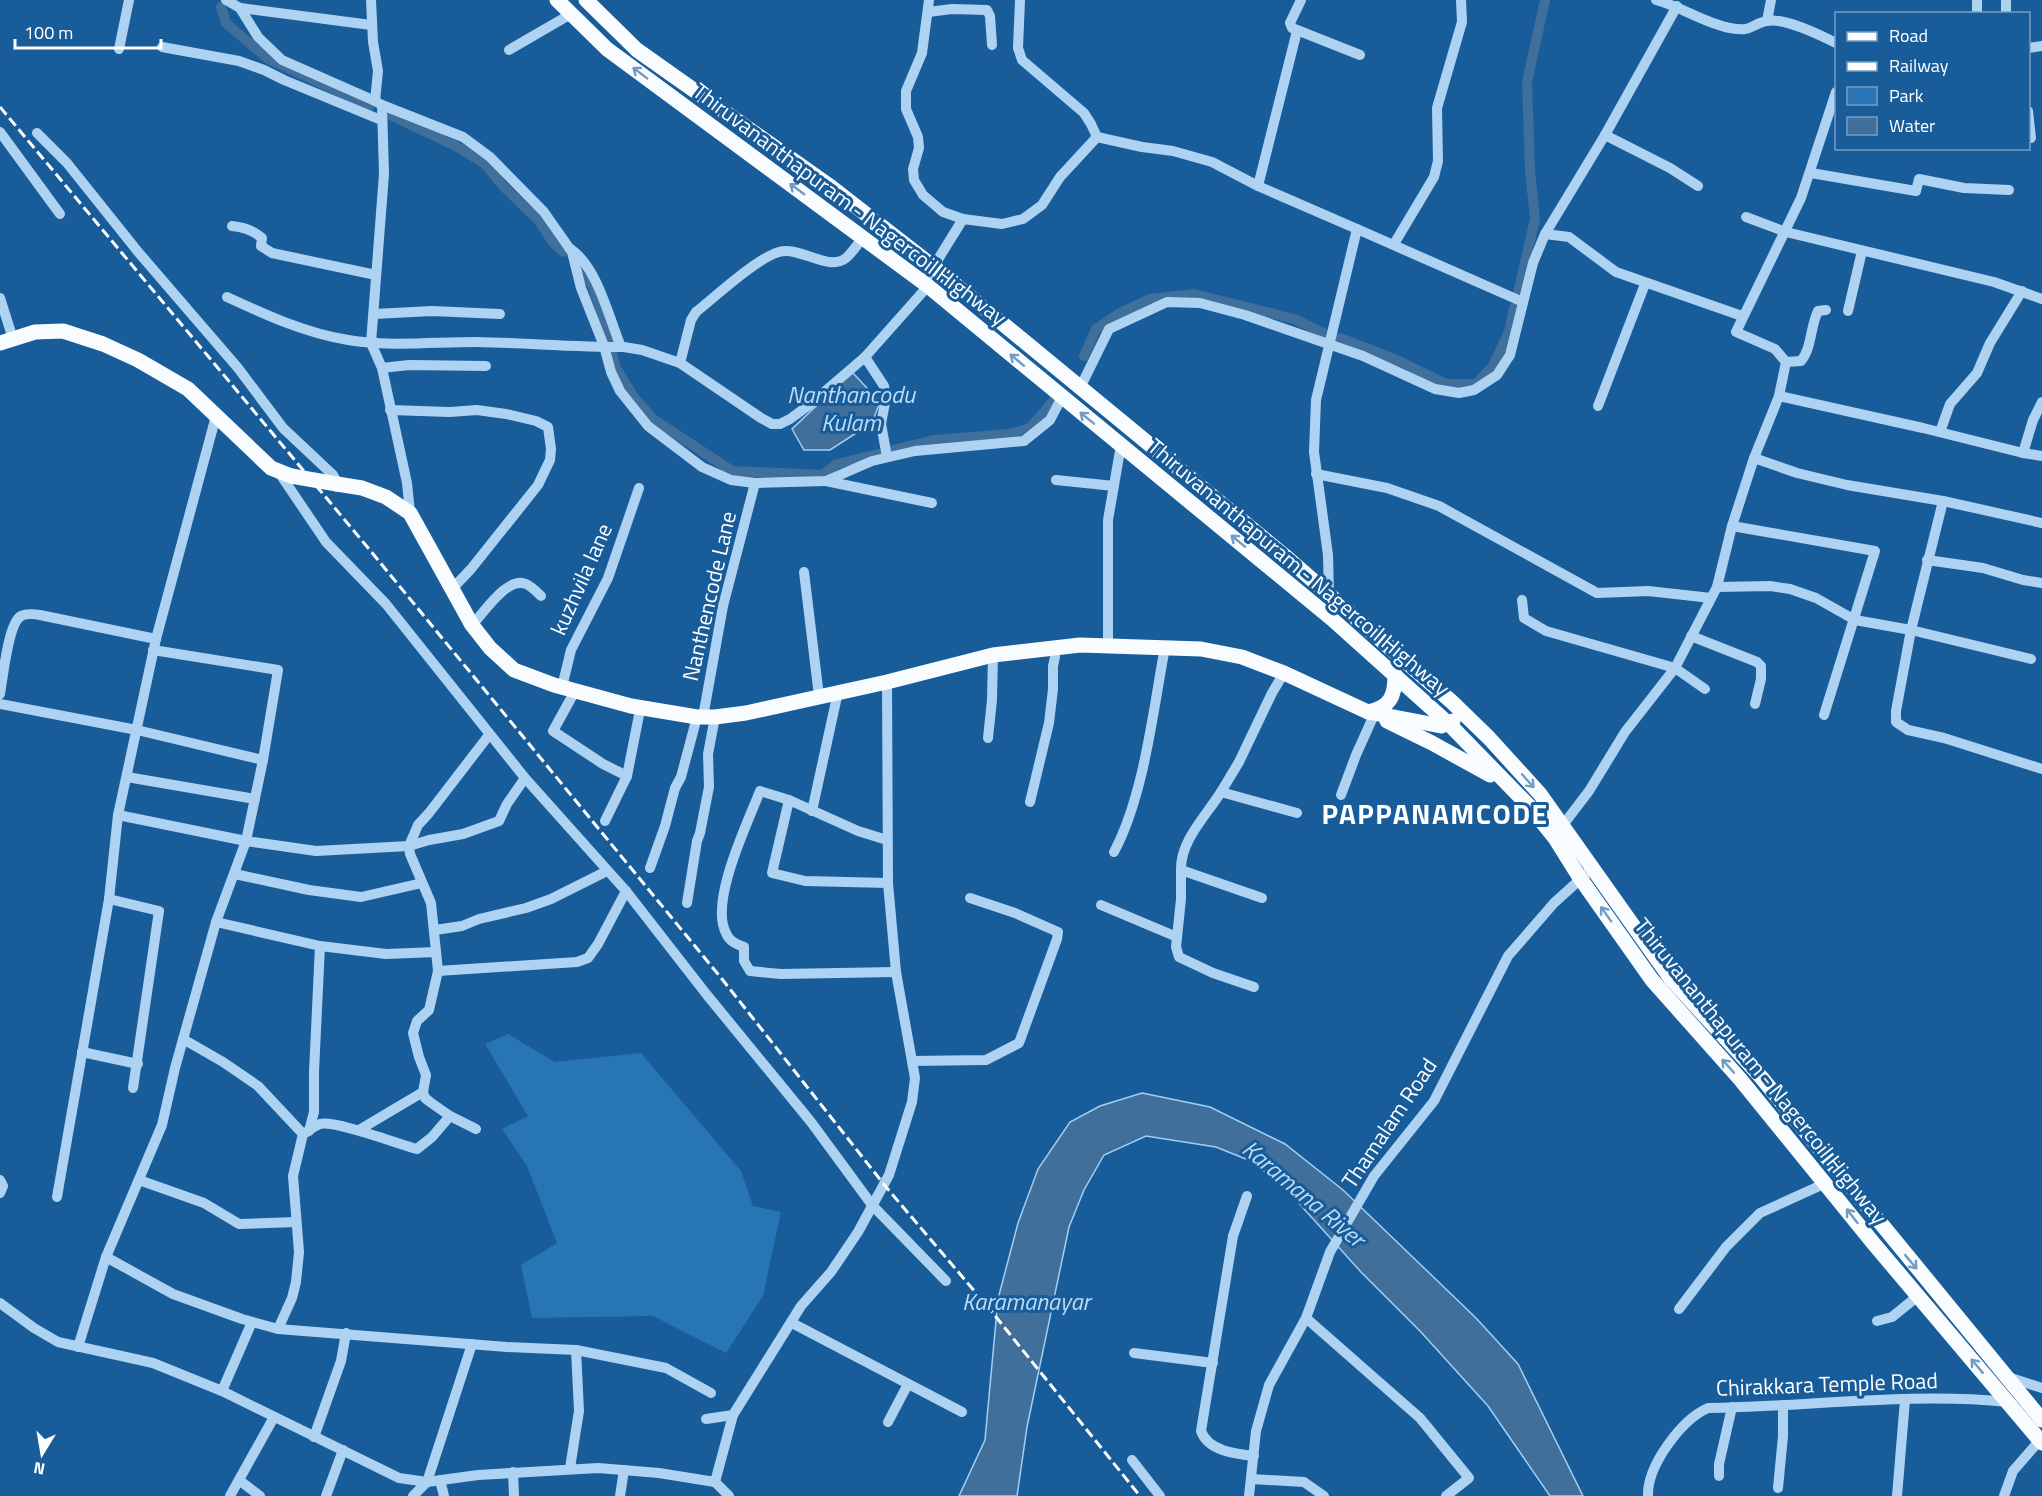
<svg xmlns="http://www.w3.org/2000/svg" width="2042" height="1496" font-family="'Titillium Web',sans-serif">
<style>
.green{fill:#2875b6}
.water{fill:#406f9b;stroke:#a1cff4;stroke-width:1.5}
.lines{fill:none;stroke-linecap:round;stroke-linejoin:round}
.canal{stroke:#406f9b;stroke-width:10}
.minor{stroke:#aed2f1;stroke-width:10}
.major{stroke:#f8fcff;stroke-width:15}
.rail{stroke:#fff;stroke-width:3;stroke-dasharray:10 4.5;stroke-linecap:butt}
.major-bridge{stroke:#f8fcff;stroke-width:15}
.oneway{stroke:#729cc2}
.labels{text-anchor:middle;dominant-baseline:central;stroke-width:6;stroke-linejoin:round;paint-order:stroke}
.street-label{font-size:22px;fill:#fff;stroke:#185c9a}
.water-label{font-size:24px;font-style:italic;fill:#bbdcf8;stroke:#185c9a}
.district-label{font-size:28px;font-weight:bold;letter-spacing:1.5px;fill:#fff;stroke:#185c9a}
</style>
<rect width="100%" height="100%" fill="#185c9a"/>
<path class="green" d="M508,1034L555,1062L641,1053L741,1171L753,1206L781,1212L763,1296L726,1353L653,1316L532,1318L521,1265L557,1243L527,1166L502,1129L528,1116L485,1044Z"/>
<g class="water">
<path d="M852,372L880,402L872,423L830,450H804L792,429Z"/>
<path d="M1142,1093L1210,1107L1285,1144L1343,1190L1476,1318L1518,1364L1583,1496H1550L1488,1406L1420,1331L1361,1272L1286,1189L1253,1162L1216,1147L1146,1136L1104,1155L1084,1190L1069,1227L1027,1427L1017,1496H959L985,1440L998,1299L1018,1223L1038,1169L1070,1122L1100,1106Z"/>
</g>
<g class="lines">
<g class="canal">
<path d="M221,7L226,23L268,59L370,106"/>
<path d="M392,116L456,146L485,164L503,186L539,221L552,241L563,252"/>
<path d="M582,267L593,288L611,339"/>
<path d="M1518,293L1535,219L1530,170L1527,82L1545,0"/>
<path d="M1340,338L1399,361L1446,384H1476L1493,366L1509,332L1514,308"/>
<path d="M613,356L616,368L633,396L653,419L732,471L823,475L837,464L878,454"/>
<path d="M1084,356L1096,329L1120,313L1150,299L1194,294L1294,319L1326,334"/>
<path d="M893,450L934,440L1010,434L1030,428L1056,398"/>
</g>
<g class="minor">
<path d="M226,0L240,8L258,37L282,60L375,101"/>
<path d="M371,0L373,42L378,71L375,101L382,105L384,174L371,343L382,368L407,483L410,513"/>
<path d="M1301,0L1290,23L1292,28L1360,55"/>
<path d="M1656,0C1682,7 1704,23 1730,28C1752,32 1748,26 1766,21C1784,17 1820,35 1836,43"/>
<path d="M1977,0V14"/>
<path d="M2006,0V14"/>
<path d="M240,8L371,25"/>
<path d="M928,12L952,9L987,10L990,16L992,45"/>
<path d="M1767,21L1771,0"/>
<path d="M162,47L239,61L264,70L284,80L381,120"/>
<path d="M2028,48L2042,46"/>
<path d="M119,49L129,0"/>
<path d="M509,50L571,14"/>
<path d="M382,105L463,137L490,157L544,212L572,252L581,288L604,346L611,372L620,391L648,426L702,467L731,480L755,483L826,481L872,461L915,451L1024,441L1050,420L1062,397"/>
<path d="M2028,111L2031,138"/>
<path d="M0,132L60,214"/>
<path d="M37,133L67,163L139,253L238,368L283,428L333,475L338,484"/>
<path d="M1605,135L1670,168L1698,186"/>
<path d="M1097,137L1142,147L1173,151L1212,162L1258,186L1357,229L1316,400L1314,452L1328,555L1329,594"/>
<path d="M1811,173L1916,191L1919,179L1964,188L2009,190"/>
<path d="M1258,186L1297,31"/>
<path d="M1746,217L1786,232L1994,282L2042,299"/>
<path d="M963,219L1002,224L1023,219L1042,205L1060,177L1097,137L1091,124L1084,113L1022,60L1018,48L1020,0"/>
<path d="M232,226C243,227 253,230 262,238L261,246L272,253L376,275"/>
<path d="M1357,229L1523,302"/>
<path d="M1545,234L1605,135L1677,6"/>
<path d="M1394,244L1434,177L1438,161L1437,108L1462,22L1461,0"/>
<path d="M569,248C597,265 609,318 621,347"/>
<path d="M924,282L963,219L943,212L923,195L914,180L913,169L919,148L918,137L906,109V91L922,53L929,0"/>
<path d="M227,297C266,315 305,333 348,340C390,347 434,342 477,342C526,343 575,347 624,347L642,350L680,363L761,418L772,424H780L790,419L809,405L865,357L928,286"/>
<path d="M0,298L13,339"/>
<path d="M1848,311L1862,251"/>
<path d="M374,314L432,311L500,314"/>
<path d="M865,357L884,386L886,397L881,424L887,457"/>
<path d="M1786,362L1801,361C1812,348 1810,327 1818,311L1826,310"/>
<path d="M680,363L691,320L696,312C716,296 757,258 779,252C800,246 829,272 846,258C852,253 858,243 864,237"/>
<path d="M382,368L409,365L486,366"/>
<path d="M1080,388L1109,329L1167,302L1200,303L1245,315L1363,356L1435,389L1459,393L1474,390L1497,375L1510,355L1533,263L1545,234L1569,237L1616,272L1742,316"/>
<path d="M1779,396L1923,428L2023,453L2033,420L2042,402"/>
<path d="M1598,406L1645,284"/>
<path d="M390,410L450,412L477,410L506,414L536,421L548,427L551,449L550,460L538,485L471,569L451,590"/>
<path d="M1940,432L1950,404L1977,373L1990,343L2022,291"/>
<path d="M2023,453L2042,456"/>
<path d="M1754,458L1797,473L1847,485L1943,501L2042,523"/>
<path d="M278,471L326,542L386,604L525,778L626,891L707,995L811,1122L872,1205L946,1281"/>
<path d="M1316,474L1387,488L1439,506L1597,593L1648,591L1711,598"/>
<path d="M1056,480L1114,486"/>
<path d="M826,481L932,503"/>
<path d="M1732,526L1875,551L1824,715"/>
<path d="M1927,560L1983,568L2023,580L2042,583"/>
<path d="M804,572L819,696"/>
<path d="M1717,587L1770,586L1790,589L1816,598L1855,620L1911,630L1943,501"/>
<path d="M1522,600L1524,618L1546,631L1675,668L1705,689"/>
<path d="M472,625C484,613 507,576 526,584C531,586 537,592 541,596"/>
<path d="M1691,636L1757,662L1761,666V679L1755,704"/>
<path d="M1108,646V520L1121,445"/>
<path d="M2031,659L1911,630L1896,711V722L1908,730L1944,738L2042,769"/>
<path d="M1284,673L1272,693L1239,762L1221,792L1297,813"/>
<path d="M562,687L571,650L608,578L639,488"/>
<path d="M575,691L553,731L603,764L627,776"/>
<path d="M0,694C3,678 8,623 21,616C27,613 34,614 40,615L156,639L216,416"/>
<path d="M0,704L137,730L263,760"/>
<path d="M703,717L723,606L755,483"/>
<path d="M988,738L992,700L993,655"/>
<path d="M127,777L255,799"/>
<path d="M1221,792C1206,816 1180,841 1181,870L1262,898"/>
<path d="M1341,795L1356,755L1374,715"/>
<path d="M789,800L772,873L805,881L888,883"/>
<path d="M1030,802L1049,723L1053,689V666L1055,657L1054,648"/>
<path d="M812,811L838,692"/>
<path d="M118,815L246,841L316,851L409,846L429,840L463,834L499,821L507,804L525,778"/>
<path d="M605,821L627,776L639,715"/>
<path d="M1563,825L1589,791L1625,732L1675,668L1717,587L1732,526L1754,458L1779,396L1786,362L1775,349L1736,332L1801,198L1836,92"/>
<path d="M887,840L858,831L789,800L760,791C748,822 709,902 726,933C729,941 736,944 744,947V961L750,971L781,974L896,972"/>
<path d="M1114,852C1144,796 1153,711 1165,647"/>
<path d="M650,868L665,826L675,788L681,777L697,717"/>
<path d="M1181,870V899L1176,947L1179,957L1213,973L1254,987"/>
<path d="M235,874L309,890L361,897L422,883"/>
<path d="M109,899L159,911L133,1088"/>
<path d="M687,903L697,841L700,833L709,787L708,754L715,717"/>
<path d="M1101,905L1177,937"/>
<path d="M216,922L320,946L386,954L436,952"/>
<path d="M435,930L462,926L479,919L526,908L551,899L607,871"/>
<path d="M438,971L577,962L588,958L598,944L626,891"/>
<path d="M183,1039L223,1062L258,1086L303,1134"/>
<path d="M82,1052L138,1064"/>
<path d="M912,1061L986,1060L1019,1043L1057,939L1058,932L1015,913L970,898"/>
<path d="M476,1129L450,1116L430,1102L425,1098L423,1092L426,1075L419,1057L413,1033L417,1021L429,1010L438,971L431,903L410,854L409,846L418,825L429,813L489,735"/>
<path d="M359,1130L423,1092"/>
<path d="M309,1131L314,1112V1072L320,946"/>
<path d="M0,1180L3,1186L0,1193"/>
<path d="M139,1180L204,1203L239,1224L296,1222"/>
<path d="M1247,1196L1233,1236L1201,1431C1208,1451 1236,1454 1254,1456"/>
<path d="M57,1197L109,899L118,815L156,639"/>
<path d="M106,1257L173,1294L242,1319L278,1329L507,1347L576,1350L666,1368L711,1393"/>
<path d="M0,1303L34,1328L58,1342L153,1363L222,1391L399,1478L427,1482L478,1475L598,1468L659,1473L715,1482L733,1415L801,1306L831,1272L858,1232L889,1175L912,1102L915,1078L896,972L888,883L887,682"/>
<path d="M1679,1309L1726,1247L1760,1213L1826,1183"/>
<path d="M1306,1318L1420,1418L1469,1478L1446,1496"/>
<path d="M1877,1321L1892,1317L1918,1296"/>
<path d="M792,1323L962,1412"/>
<path d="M278,1329L292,1298L296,1282L299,1252L293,1176L303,1134C309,1131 314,1126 320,1124C335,1120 398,1144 417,1149L432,1137L450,1116"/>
<path d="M78,1347L106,1257L162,1125L175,1068L216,922L246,841L263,760L278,670L153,650"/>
<path d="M1134,1353L1213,1363"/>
<path d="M2008,1377L2042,1388"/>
<path d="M222,1391L252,1322"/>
<path d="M706,1419L733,1415"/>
<path d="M888,1422L908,1384"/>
<path d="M314,1437L341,1361L346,1333"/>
<path d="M1132,1460L1160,1496"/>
<path d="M570,1468L579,1411L576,1350"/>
<path d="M513,1472L514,1496"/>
<path d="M1719,1476V1464L1732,1407"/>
<path d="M1251,1479L1304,1482L1324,1496"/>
<path d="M239,1480L260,1496"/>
<path d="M440,1480L444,1496"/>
<path d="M715,1482L729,1496"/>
<path d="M1778,1488L1783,1436V1405"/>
<path d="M230,1496L274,1417"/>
<path d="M326,1496L343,1450"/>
<path d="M413,1496L427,1482L472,1344"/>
<path d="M620,1496L624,1470"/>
<path d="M1249,1496L1256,1431L1269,1385L1306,1318L1330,1252L1374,1176L1434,1101L1508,956L1554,903L1586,874"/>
<path d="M1648,1496C1647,1466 1681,1420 1708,1408C1808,1407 1908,1392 2008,1402"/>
<path d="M1897,1496L1905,1400"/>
<path d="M2004,1496L2013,1471L2040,1440"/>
</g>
<g class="major">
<path d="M557,0L607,49L928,286L1332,619L1449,724L1530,807L1555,838L1580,878L1652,980L1740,1079L1874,1244L2042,1443"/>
<path d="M586,0L637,50L831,187L934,267L1285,556L1452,702L1489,738L1540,794L1671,979L1761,1077L2042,1420"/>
<path d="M0,343L35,332L63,331L103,344L138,360L188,389L271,468L291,476"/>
<path d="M337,484L362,488L386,497L410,513L472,625L490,648L514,670L554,685L631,706L697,717H715L746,713L887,682L993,655L1080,645L1201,649L1242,657L1284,673L1368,712L1441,726L1453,721"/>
<path d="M1368,712C1390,707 1395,697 1395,675"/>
<path d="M1387,721L1432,743L1490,775"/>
</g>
<path class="rail" d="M0,107L369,549L722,979L886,1187L988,1307L1140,1496"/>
<path class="major-bridge" d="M291,476L337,484"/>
</g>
<defs><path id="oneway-shaft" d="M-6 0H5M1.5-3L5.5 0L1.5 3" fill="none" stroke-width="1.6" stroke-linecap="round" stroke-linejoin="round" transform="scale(1.5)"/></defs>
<g class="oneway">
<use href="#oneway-shaft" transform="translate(640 73) rotate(-143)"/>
<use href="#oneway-shaft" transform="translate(797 189) rotate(-144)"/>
<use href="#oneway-shaft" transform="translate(1017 360) rotate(-140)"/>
<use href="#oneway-shaft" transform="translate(1087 418) rotate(-141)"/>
<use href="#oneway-shaft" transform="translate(1238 541) rotate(-141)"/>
<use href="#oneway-shaft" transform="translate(1528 781) rotate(48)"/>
<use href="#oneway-shaft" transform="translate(1606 914) rotate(-125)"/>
<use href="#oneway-shaft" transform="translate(1728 1066) rotate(-132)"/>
<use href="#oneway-shaft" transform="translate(1852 1216) rotate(-128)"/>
<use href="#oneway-shaft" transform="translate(1911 1262) rotate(50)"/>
<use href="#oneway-shaft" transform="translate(1977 1366) rotate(-130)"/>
</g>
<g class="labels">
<g class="street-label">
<text transform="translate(850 204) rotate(37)">Thiruvananthapuram - Nagercoil Highway</text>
<text transform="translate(1299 567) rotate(40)">Thiruvananthapuram - Nagercoil Highway</text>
<text transform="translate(581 579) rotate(-66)">kuzhvila lane</text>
<text transform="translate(709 596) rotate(-77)">Nanthencode Lane</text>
<text transform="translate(1761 1071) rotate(51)">Thiruvananthapuram - Nagercoil Highway</text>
<text transform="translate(1389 1123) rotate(-56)">Thamalam Road</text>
<text transform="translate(1827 1384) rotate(-2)">Chirakkara Temple Road</text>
</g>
<g class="water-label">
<text x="851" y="394">Nanthancodu<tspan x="851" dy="28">Kulam</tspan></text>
<text transform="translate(1304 1193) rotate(40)">Karamana River</text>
<text x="1026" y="1301">Karamanayar</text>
</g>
<g class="district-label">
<text x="1435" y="813">PAPPANAMCODE</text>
</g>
</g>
<rect x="1835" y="12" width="195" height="138" fill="#185c9a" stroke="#749dc2" stroke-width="1.5"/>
<rect x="1847" y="32" width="30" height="9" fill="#f8fcff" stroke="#749dc2" stroke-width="1.5"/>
<text x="1889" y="42" font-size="18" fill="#ffffff">Road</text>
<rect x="1847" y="62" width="30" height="9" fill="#ffffff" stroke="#749dc2" stroke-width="1.5"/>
<text x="1889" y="72" font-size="18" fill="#ffffff">Railway</text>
<rect x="1847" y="87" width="30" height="18" fill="#2875b6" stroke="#749dc2" stroke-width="1.5"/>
<text x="1889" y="102" font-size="18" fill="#ffffff">Park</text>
<rect x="1847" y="117" width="30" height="18" fill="#406f9b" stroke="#749dc2" stroke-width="1.5"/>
<text x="1889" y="132" font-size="18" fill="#ffffff">Water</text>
<g transform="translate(42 1454) rotate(191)" stroke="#185c9a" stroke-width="4.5" paint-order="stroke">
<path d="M0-4.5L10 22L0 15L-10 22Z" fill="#ffffff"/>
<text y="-9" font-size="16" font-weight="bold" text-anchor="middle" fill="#ffffff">N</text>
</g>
<path d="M15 39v9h146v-9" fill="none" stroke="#ffffff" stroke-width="3"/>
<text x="24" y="39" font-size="18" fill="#ffffff" stroke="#185c9a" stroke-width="4.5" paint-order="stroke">100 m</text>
</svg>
